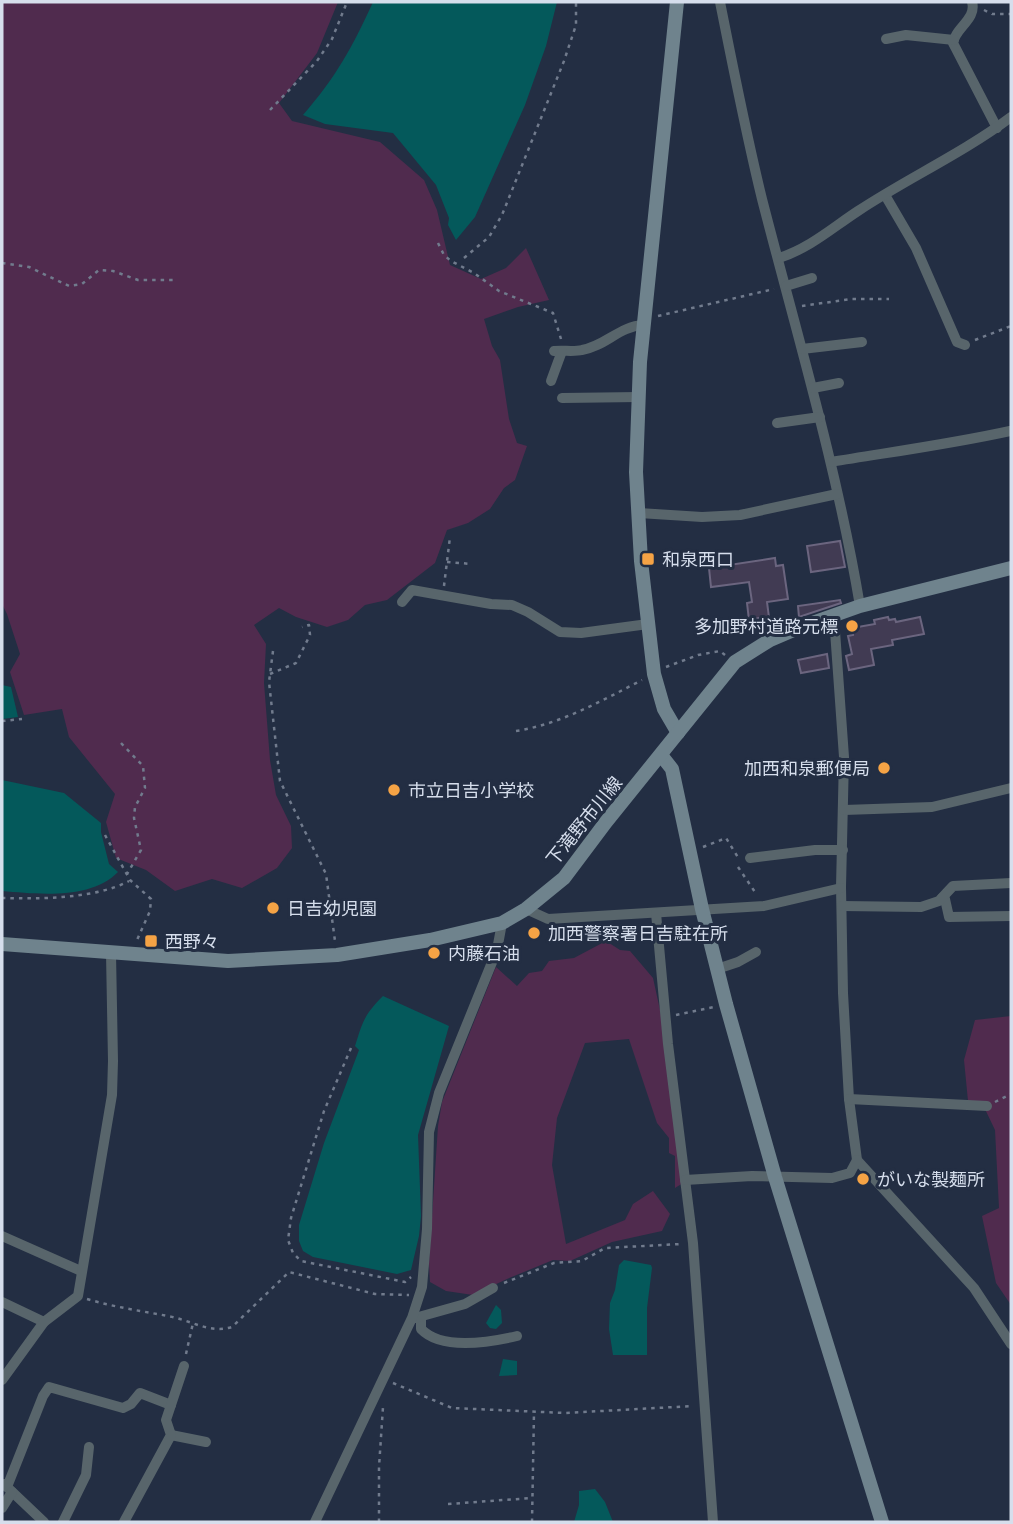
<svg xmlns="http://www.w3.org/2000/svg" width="1013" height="1524" font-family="'PT Sans Narrow','Noto Sans JP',sans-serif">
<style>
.green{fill:#502b4e}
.water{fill:#04595b}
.building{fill:#413b53;stroke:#6b657f;stroke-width:2}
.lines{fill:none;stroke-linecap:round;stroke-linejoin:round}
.path{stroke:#717b8d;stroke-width:2.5;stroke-dasharray:3.5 5;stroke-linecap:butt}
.street{stroke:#58656b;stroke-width:10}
.secondary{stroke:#6f838d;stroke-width:14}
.poi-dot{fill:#f5a345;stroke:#232e43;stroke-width:2.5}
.labels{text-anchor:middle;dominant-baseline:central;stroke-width:6;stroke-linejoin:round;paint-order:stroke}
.poi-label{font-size:18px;fill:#d6deec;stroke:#232e43;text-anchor:start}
.street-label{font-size:18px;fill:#d6deec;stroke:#232e43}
</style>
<rect width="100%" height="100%" fill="#232e43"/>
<g class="green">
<path d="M2,2H338L317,53L279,103L292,121L380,142L424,180L437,210L450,265L481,279L506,268L526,248L549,300L518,307L484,319L492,346L500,360L509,419L517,443L527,446L515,480L504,488L490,509L468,523L447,530L435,563L387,600L365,605L348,620L327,627L296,617L279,608L254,625L266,644L264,683L270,760L276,795L291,826L292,848L277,868L242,888L212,879L175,891L146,870L116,858L106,822L115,794L69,737L62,709L24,715L10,672L20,654L7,614L2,604Z"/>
<path d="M606,941L620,950L630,951L653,978L662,1019L683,1183L675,1188V1156L669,1153V1138L657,1123L629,1039L585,1043L557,1118L552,1165L566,1244L625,1220L633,1204L653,1191L670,1214L662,1231L612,1242L570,1261L553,1260L507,1279L473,1295L446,1291L430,1282L429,1263L438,1126L442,1102L496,967L517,986L529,973L542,971L549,961L574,958Z"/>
<path d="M1011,1016V1305L996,1283L982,1216L999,1208L995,1130L984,1107L968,1101L964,1060L975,1020Z"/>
</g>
<g class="water">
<path d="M373,2H557L546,46L525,105L475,217L456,240L448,225L449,218L436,185L393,133L325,124L303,115C336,77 352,48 373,2Z"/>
<path d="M2,685L11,687L18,717L2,719Z"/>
<path d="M2,780L64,793L101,823V832L109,864L118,872C91,900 38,894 2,891Z"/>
<path d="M383,996L449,1026L418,1135L421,1216L419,1236L411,1270L397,1274L313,1257L303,1251L299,1241V1225L324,1143L359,1050L355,1046C363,1021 364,1015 383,996Z"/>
<path d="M624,1260L651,1265L652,1268L647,1308V1355H613L609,1329L610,1303L615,1290L619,1265Z"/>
<path d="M496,1305L501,1310L502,1323L496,1329L490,1328L486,1323Z"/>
<path d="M503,1359L517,1361V1375L499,1376Z"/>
<path d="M595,1489L605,1502L613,1522H574L579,1505V1491Z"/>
</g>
<g class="building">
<path d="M840,541L845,567L811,572L807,546Z"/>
<path d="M775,558L776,566L783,565L788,599L767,602L770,625L760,626L759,618L749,620L747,603L752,602L749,582L711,587L709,568Z"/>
<path d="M840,600L841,603L799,617L798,606Z"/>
<path d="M888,617L889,620L895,619L896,622L920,617L924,634L892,640L893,645L871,649L874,665L849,670L846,656L852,654L848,636L853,635L852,628L875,624L874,620Z"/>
<path d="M827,654L829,668L801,673L798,660Z"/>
</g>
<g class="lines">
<g class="path">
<path d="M984,10L992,14H1011"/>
<path d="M270,110L317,61L332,39L347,2"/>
<path d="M438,243L444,255L451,261L474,273L499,291L553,313L561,339"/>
<path d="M464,258L489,237L502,215L564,61L576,25V2"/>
<path d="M2,263L29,267L69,286L82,284L99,270L113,271L138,280H173"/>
<path d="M802,306L851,299H889"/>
<path d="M658,316L774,289"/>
<path d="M975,340L1011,326"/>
<path d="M447,562L472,564"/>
<path d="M444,586L450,537"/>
<path d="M273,651L269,682L280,781L326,874L335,941"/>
<path d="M666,667L698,655L720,651L725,655"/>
<path d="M270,674L296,663L310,635L309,625L302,627"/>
<path d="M2,721L22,719"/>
<path d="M516,731C561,724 601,701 642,680"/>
<path d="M121,743L143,766L145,788L135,807L134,818L141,850L127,874"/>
<path d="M105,835L130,880L151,899L150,911L137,940"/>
<path d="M703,847L726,838L739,859"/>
<path d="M738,867L757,895"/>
<path d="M2,898C40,899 95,899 129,881"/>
<path d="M676,1015L714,1007"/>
<path d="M351,1048L324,1111L291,1218L288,1240L293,1253L301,1261L405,1282L411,1277"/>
<path d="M995,1102L1011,1094"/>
<path d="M504,1283L554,1263L582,1261L605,1248L682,1244"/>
<path d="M87,1299C114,1307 141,1311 168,1316C190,1320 210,1334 232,1327L289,1272L375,1294L409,1295"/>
<path d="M186,1354L193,1323"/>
<path d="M393,1383L452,1408L565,1413L693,1406"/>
<path d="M448,1504L532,1498"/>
<path d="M379,1522V1467L383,1407"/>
<path d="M532,1522L534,1412"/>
</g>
<g class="street">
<path d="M720,2C733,67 746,134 762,199C797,335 837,468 860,606"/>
<path d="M972,2C977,19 955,28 953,43L997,128"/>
<path d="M886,39L906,35L954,40"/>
<path d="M885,195L916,248L957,342L965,345"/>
<path d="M779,258C810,248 832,228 858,211C908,178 963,153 1011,117"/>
<path d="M786,286L812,278"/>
<path d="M802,349L862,342"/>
<path d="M554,351C563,350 574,352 582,350C606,346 619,326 644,325"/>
<path d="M551,381L562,351"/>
<path d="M813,388L839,383"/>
<path d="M562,398L639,397"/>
<path d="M777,423L820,417"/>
<path d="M831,462C891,452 951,444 1010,431"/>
<path d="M639,513L702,517L740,515L837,494"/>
<path d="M402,602L412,590L491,604L512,605L528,612L560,632L581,633L648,624"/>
<path d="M834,617L844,757L841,887L843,993L849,1099L857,1160L974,1288L1011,1344"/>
<path d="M844,810L932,807L1011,788"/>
<path d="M750,858L815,850H843"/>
<path d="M942,898L945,899L949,917L1011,916"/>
<path d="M842,906L921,907L939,901L953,886L1011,883"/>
<path d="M526,909L548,919L764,906L841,888"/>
<path d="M656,913L668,1044L693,1243L713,1522"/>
<path d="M717,969L738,962L756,952"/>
<path d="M849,1099L987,1106"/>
<path d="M685,1180L752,1176L832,1178L850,1173L857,1160"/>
<path d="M2,1236L81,1271"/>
<path d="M2,1302L44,1322"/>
<path d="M421,1317V1329C442,1351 491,1342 517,1336"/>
<path d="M415,1318L465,1304L493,1288"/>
<path d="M2,1380L44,1322L78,1296L112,1095L113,1061L111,953"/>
<path d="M171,1435L206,1442"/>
<path d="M4,1484L44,1522"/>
<path d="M7,1487L43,1396L49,1387L123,1408L131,1404L140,1393L171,1405"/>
<path d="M2,1508L12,1492"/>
<path d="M63,1522L86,1475L89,1447"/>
<path d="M124,1522L171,1435L166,1420L184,1366"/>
<path d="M315,1522L412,1318L422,1287L427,1229L429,1132L439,1093L497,950L502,923"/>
</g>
<g class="secondary">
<path d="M677,2L640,362L636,472L641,561L654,674L664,709L678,733"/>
<path d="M661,755L672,769L702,909L726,1004L775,1177L882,1522"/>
<path d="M2,944L228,961L337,955L430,940L502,923L526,909L564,878L606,822L735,662L770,640L798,628L860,606L1011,568"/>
</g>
</g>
<g class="poi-dot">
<rect x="641" y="552" width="14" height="14" rx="3.5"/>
<circle cx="852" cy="626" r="7"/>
<circle cx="884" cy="768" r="7"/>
<circle cx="394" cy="790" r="7"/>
<circle cx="273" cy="908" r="7"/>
<circle cx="534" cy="933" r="7"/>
<rect x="144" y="934" width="14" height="14" rx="3.5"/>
<circle cx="434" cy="953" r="7"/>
<circle cx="863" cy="1179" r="7"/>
</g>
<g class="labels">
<g class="poi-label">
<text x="662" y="559">和泉西口</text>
<text x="838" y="626" text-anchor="end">多加野村道路元標</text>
<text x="870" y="768" text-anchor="end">加西和泉郵便局</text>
<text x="408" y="790">市立日吉小学校</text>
<text x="287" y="908">日吉幼児園</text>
<text x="548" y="933">加西警察署日吉駐在所</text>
<text x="165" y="941">西野々</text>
<text x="448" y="953">内藤石油</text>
<text x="877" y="1179">がいな製麺所</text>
</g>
<g class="street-label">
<text transform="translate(584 821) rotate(-51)">下滝野市川線</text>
</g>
</g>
<rect width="1013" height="1524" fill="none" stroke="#d6deec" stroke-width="7"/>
</svg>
